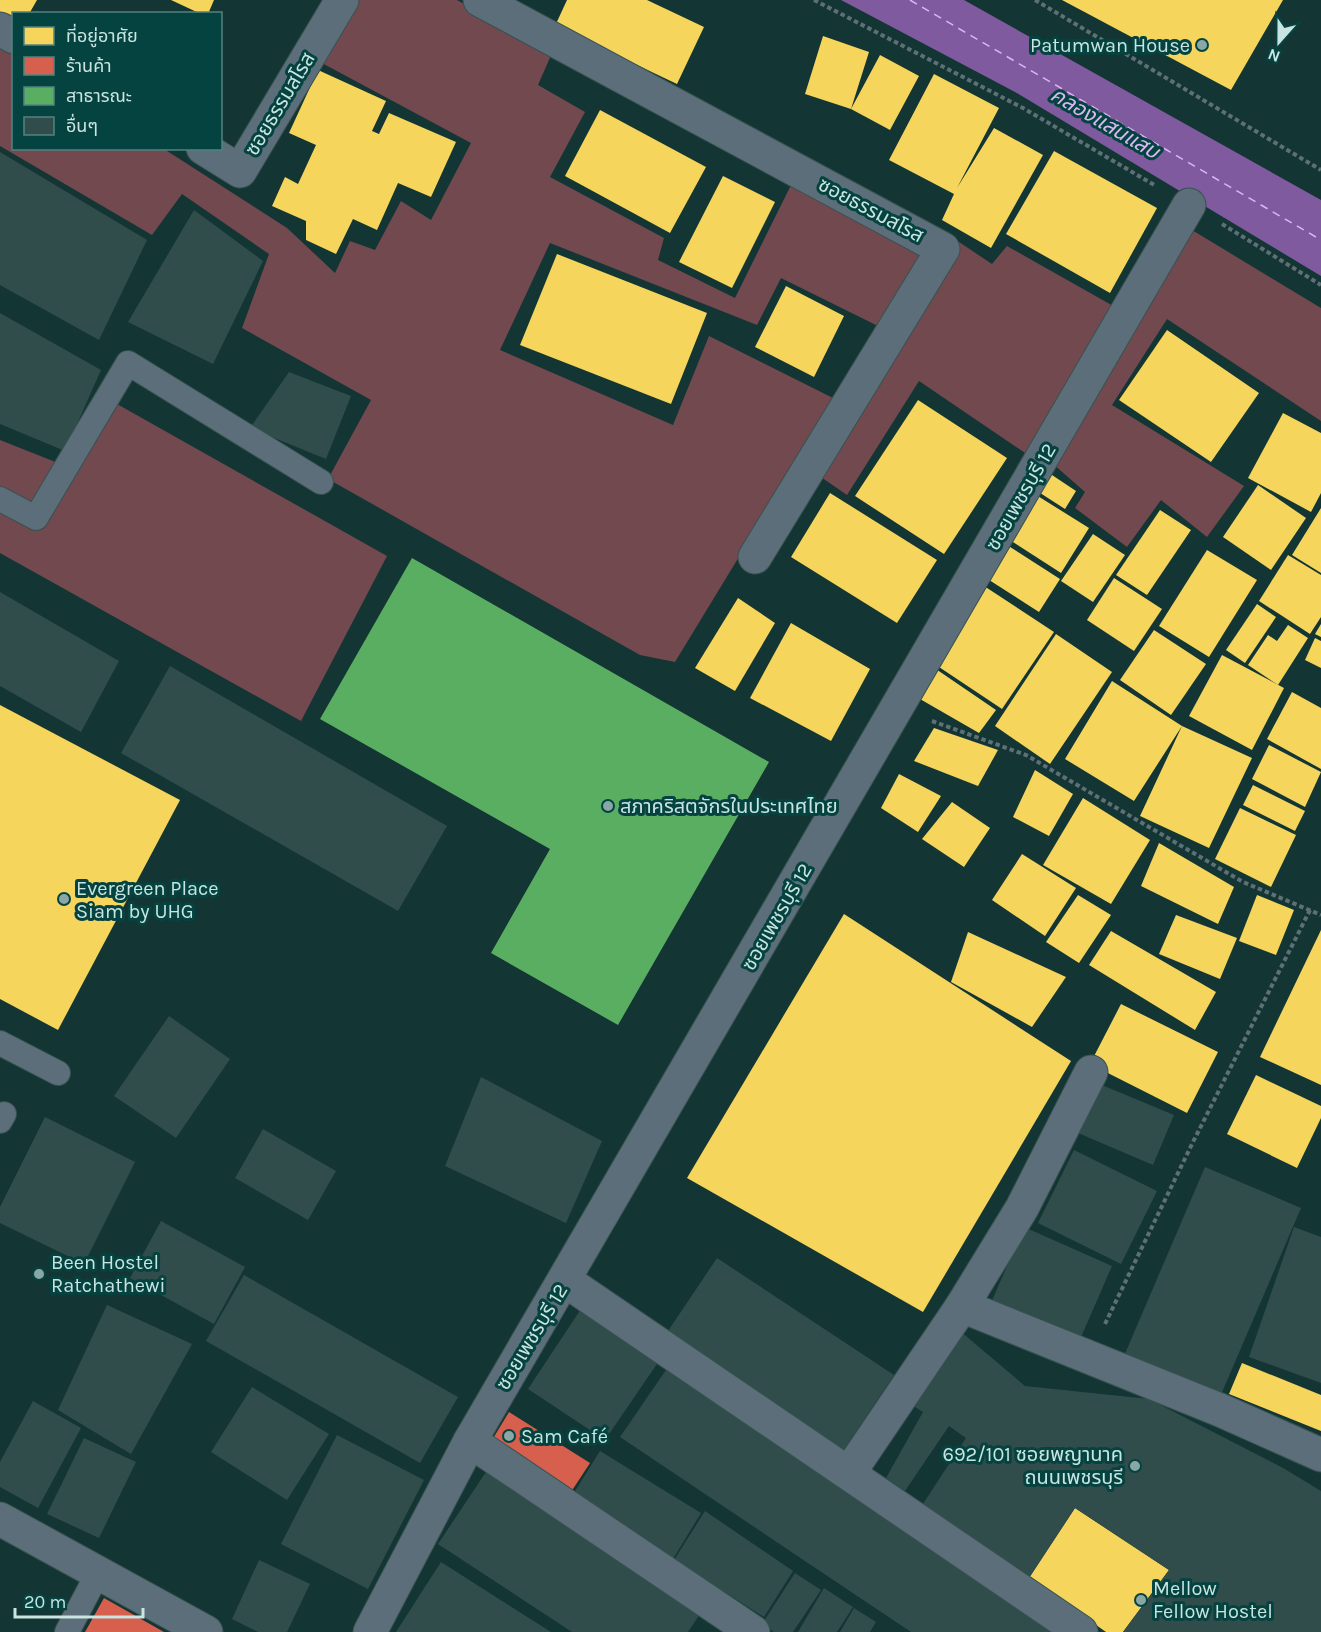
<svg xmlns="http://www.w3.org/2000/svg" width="1321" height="1632" font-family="Karla,'Noto Sans Thai',sans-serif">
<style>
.green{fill:#734950}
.water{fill:#7f5a9e}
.homes{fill:#f6d55c}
.shops{fill:#d6604d}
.public{fill:#5aae61}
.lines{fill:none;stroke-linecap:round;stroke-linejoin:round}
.ferry{stroke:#d9b7f3;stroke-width:1.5;stroke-dasharray:8 6;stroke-linecap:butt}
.building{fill:#304d4c}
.service-casing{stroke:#365250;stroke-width:26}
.minor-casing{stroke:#365250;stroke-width:35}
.path{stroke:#5e7076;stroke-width:4;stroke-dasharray:4.5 3;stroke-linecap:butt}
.service{stroke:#5c6e7a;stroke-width:24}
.minor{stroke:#5c6e7a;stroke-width:33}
.poi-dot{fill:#89a7a4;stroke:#054340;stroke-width:2}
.labels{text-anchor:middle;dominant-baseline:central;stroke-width:6;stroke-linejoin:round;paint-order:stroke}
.poi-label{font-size:20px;fill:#c9e4e1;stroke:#054340;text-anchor:start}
.street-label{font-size:20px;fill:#c9e4e1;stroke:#054340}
.water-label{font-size:21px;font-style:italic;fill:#d9b7f3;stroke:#054340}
</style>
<rect width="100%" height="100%" fill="#133533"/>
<g class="green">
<path d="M353,0H457L552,53L538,85L585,112L550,177L664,238L658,260L735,298L793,181L929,253L882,328L781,278L757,325L550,243L500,350L673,425L709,336L835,399L675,662L640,655L328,479L371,400L242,328L269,254L182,194L152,235L0,146V47L13,55L14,148L164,149L287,228L335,273L350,241L375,250L401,201L431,220L471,143L320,62Z"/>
<path d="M1187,227L1321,308V421L1167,319L1112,405L1244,486L1207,537L1161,500L1127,547L1075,508L1085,492L1052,463Z"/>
<path d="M959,242L992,264L1007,246L1115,307L1028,455L919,381L847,495L818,475Z"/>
<path d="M117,404L387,556L301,721L0,553V440L68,467Z"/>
</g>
<path class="water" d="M841,0H964L1321,200V276L1015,92Z"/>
<g class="homes">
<path d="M0,0H37L29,14H14V20L0,12Z"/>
<path d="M171,0H214L208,14H201Z"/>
<path d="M567,0H647L704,27L677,84L555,26Z"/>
<path d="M1062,0H1283L1231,90Z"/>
<path d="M823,36L869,52L851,109L880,55L919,76L890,130L851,109L805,94Z"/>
<path d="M318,70L386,101L372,131L379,134L389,113L456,142L431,197L398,183L377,230L353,219L336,254L306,240V221L272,206L285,177L298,184L316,145L289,133Z"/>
<path d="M934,74L999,108L957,188L994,128L1043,155L991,248L942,220L954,194L889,160Z"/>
<path d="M600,110L706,167L670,233L565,176Z"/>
<path d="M1054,151L1157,208L1110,293L1006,234Z"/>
<path d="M723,176L775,202L732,288L679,262Z"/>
<path d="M557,254L707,313L671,404L520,345Z"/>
<path d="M786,286L844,316L814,377L755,347Z"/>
<path d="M1167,330L1259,393L1211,462L1119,400Z"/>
<path d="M918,400L1007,458L944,554L855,496Z"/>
<path d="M1283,413L1321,433V493L1311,512L1248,478Z"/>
<path d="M1049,473L1076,491L1065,509L1037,491Z"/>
<path d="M1258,485L1306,518L1271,570L1223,537Z"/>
<path d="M830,493L937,560L897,623L791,557Z"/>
<path d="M1033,493L1089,528L1061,573L1005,537Z"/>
<path d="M1321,508V573L1292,555Z"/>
<path d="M1160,510L1191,530L1147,595L1116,575Z"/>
<path d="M1093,534L1125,555L1093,602L1061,581Z"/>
<path d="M1007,545L1060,579L1039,612L986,578Z"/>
<path d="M1207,550L1257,580L1209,657L1159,626Z"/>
<path d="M1288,555L1321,575V617L1310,634L1259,601Z"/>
<path d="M1114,578L1162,609L1134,651L1087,620Z"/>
<path d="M981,584L1054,632L1002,709L930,661Z"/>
<path d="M738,598L775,623L735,691L695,668Z"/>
<path d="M1257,604L1276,617L1245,663L1226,650Z"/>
<path d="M791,623L870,669L831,741L750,698Z"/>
<path d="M1321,624V637L1315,634Z"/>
<path d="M1288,625L1308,638L1278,685L1248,665L1268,635L1277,641Z"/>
<path d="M1154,630L1206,664L1171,715L1120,680Z"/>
<path d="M1056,634L1112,672L1050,764L995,726Z"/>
<path d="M1315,638L1321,641V668L1305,660Z"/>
<path d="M1222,655L1284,688L1252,750L1189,716Z"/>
<path d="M930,665L996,710L979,733L913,695Z"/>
<path d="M1112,681L1182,726L1252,758L1209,848L1140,816L1182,726L1134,801L1065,759Z"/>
<path d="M1292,692L1321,708V769L1267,739Z"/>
<path d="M0,705L180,800L58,1030L0,999Z"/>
<path d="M934,728L998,750L978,786L914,761Z"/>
<path d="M1269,745L1321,772L1305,807L1252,779Z"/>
<path d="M1035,770L1073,794L1049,836L1013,817Z"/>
<path d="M899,774L941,796L918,832L881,808Z"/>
<path d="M1253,785L1305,811L1295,831L1243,805Z"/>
<path d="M1083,798L1150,840L1111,904L1043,865Z"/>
<path d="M952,802L990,828L964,867L922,839Z"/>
<path d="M1240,808L1296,835L1271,887L1215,859Z"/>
<path d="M1159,843L1234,887L1218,924L1141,886Z"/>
<path d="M1022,854L1076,888L1045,936L992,900Z"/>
<path d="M1078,895L1111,915L1079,963L1046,942Z"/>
<path d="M1257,895L1294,910L1276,955L1239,941Z"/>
<path d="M844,914L1071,1061L923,1312L687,1178Z"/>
<path d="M1176,915L1237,938L1220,979L1159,954Z"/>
<path d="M1321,930V1085L1260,1057Z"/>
<path d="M1111,931L1216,992L1195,1030L1089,965Z"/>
<path d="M968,932L1066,977L1032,1027L951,982Z"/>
<path d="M1121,1004L1218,1052L1187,1113L1090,1064Z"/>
<path d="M1256,1075L1321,1106V1118L1297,1168L1227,1134Z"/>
<path d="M1242,1363L1321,1395V1431L1229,1394Z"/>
<path d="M1075,1508L1169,1570L1123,1632H1106L1029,1578Z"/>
</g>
<g class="shops">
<path d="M509,1412L590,1463L569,1495L489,1445Z"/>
<path d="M104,1598L164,1632H85Z"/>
</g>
<path class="public" d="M412,558L769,762L618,1025L491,953L550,849L320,719Z"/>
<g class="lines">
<path class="ferry" d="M910,0L1321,240"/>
</g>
<g class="building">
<path d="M0,152L147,240L99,340L0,285Z"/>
<path d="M194,210L263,261L213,364L128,322Z"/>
<path d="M0,313L101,370L65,451L0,424Z"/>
<path d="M289,372L351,396L326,459L250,428Z"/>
<path d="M0,592L119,661L81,732L0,686Z"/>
<path d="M170,666L447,826L398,911L121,753Z"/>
<path d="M169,1016L230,1059L176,1138L114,1096Z"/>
<path d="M481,1077L602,1141L566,1223L445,1166Z"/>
<path d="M1085,1078L1174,1115L1153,1165L1064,1127Z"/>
<path d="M45,1117L135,1162L84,1264L0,1223V1207Z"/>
<path d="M263,1129L336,1171L308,1220L235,1178Z"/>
<path d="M1074,1150L1157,1191L1121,1264L1038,1223Z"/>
<path d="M1205,1167L1301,1208L1220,1397L1124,1356Z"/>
<path d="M161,1221L245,1267L214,1324L130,1278Z"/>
<path d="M1024,1227L1112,1266L1078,1344L990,1305Z"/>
<path d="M1294,1227L1321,1237V1383L1249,1357Z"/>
<path d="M717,1258L894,1375L843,1451L666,1334Z"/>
<path d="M244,1275L458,1397L420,1463L206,1341Z"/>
<path d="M107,1305L192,1344L131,1454L58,1410Z"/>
<path d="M581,1309L659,1361L605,1440L528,1389Z"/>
<path d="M960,1331L1025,1386L1149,1399L1283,1468L1321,1491V1632H1123L1169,1570L1075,1508L1029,1578L921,1507L966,1438L949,1426L905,1491L886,1478L923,1412L912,1405Z"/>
<path d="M666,1370L998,1591L1053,1632H911L620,1437Z"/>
<path d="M252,1387L329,1434L287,1500L211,1452Z"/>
<path d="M33,1401L81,1428L38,1508L0,1487V1462Z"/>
<path d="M337,1435L424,1480L368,1589L281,1544Z"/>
<path d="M84,1438L136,1462L99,1538L47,1514Z"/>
<path d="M600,1451L701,1513L673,1559L572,1496Z"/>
<path d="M486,1472L700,1614L688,1632H572L438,1544Z"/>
<path d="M705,1511L793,1571L764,1617L674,1560Z"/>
<path d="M259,1560L310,1584L287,1632H258L232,1619Z"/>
<path d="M441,1562L551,1632H396Z"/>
<path d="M795,1573L821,1590L793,1632H774L762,1624Z"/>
<path d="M824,1588L853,1607L837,1632H798Z"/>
<path d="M854,1608L876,1622L870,1632H840Z"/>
</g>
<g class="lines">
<defs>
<g id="service">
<path d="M0,499L36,518L128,363L321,482"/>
<path d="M0,1043L58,1073"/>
<path d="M0,1121L4,1114"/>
<path d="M67,1632L98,1573"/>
</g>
<g id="minor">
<path d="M480,0L943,249L755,557"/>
<path d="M0,29L14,37"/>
<path d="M203,148L240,171L342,0"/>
<path d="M566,1281L1081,1632"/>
<path d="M962,1306L1220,1410L1321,1455"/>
<path d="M470,1441L753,1632"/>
<path d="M849,1473L962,1306L1022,1208L1091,1072"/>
<path d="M0,1519L206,1632"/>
<path d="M370,1632L470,1441L1189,205"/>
</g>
</defs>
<use href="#service" class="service-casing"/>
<use href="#minor" class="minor-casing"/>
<g class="path">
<path d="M814,0L1023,108L1156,186"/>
<path d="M1035,0L1321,170"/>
<path d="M1222,224L1321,285"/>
<path d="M932,721L1026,755L1243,882L1321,915"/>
<path d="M1105,1324L1194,1140L1310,910"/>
</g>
<use href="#service" class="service"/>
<use href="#minor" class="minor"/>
</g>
<g class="poi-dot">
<circle cx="1202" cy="45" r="6"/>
<circle cx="608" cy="806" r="6"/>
<circle cx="64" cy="899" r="6"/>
<circle cx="39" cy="1274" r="6"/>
<circle cx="509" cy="1436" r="6"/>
<circle cx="1135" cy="1466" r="6"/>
<circle cx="1141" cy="1600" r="6"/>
</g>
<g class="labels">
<g class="poi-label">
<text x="1190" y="45" text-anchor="end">Patumwan House</text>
<text x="620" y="806">สภาคริสตจักรในประเทศไทย</text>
<text x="76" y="888">Evergreen Place<tspan x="76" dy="23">Siam by UHG</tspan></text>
<text x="51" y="1262">Been Hostel<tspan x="51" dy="23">Ratchathewi</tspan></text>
<text x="521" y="1436">Sam Café</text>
<text x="1123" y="1454" text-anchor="end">692/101 ซอยพญานาค<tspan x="1123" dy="23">ถนนเพชรบุรี</tspan></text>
<text x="1153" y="1588">Mellow<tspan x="1153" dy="23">Fellow Hostel</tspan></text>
</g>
<g class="street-label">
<text transform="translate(280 104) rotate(-59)">ซอยธรรมสโรส</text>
<text transform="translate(871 210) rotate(28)">ซอยธรรมสโรส</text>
<text transform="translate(1021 497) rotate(-60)">ซอยเพชรบุรี 12</text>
<text transform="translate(777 917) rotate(-60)">ซอยเพชรบุรี 12</text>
<text transform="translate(532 1337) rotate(-59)">ซอยเพชรบุรี 12</text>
</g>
<g class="water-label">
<text transform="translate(1105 123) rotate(30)">คลองแสนแสบ</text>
</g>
</g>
<rect x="12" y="12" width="210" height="138" fill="#054340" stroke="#538380" stroke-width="1.5"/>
<rect x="24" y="27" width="30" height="18" fill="#f6d55c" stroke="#538380" stroke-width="1.5"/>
<text x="66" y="42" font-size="18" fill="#c9e4e1">ที่อยู่อาศัย</text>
<rect x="24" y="57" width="30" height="18" fill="#d6604d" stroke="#538380" stroke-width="1.5"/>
<text x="66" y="72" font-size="18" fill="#c9e4e1">ร้านค้า</text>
<rect x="24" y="87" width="30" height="18" fill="#5aae61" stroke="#538380" stroke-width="1.5"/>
<text x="66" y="102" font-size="18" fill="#c9e4e1">สาธารณะ</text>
<rect x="24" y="117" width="30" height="18" fill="#304d4c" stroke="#538380" stroke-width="1.5"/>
<text x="66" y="132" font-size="18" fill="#c9e4e1">อื่นๆ</text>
<g transform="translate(1279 42) rotate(201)" stroke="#054340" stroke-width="4.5" paint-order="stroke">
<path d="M0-4.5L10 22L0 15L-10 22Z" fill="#c9e4e1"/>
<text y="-9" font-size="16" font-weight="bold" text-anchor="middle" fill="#c9e4e1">N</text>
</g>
<path d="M15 1608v9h128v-9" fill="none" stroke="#c9e4e1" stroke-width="3"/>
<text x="24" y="1608" font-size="18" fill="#c9e4e1" stroke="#054340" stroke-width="4.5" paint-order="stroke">20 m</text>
</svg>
